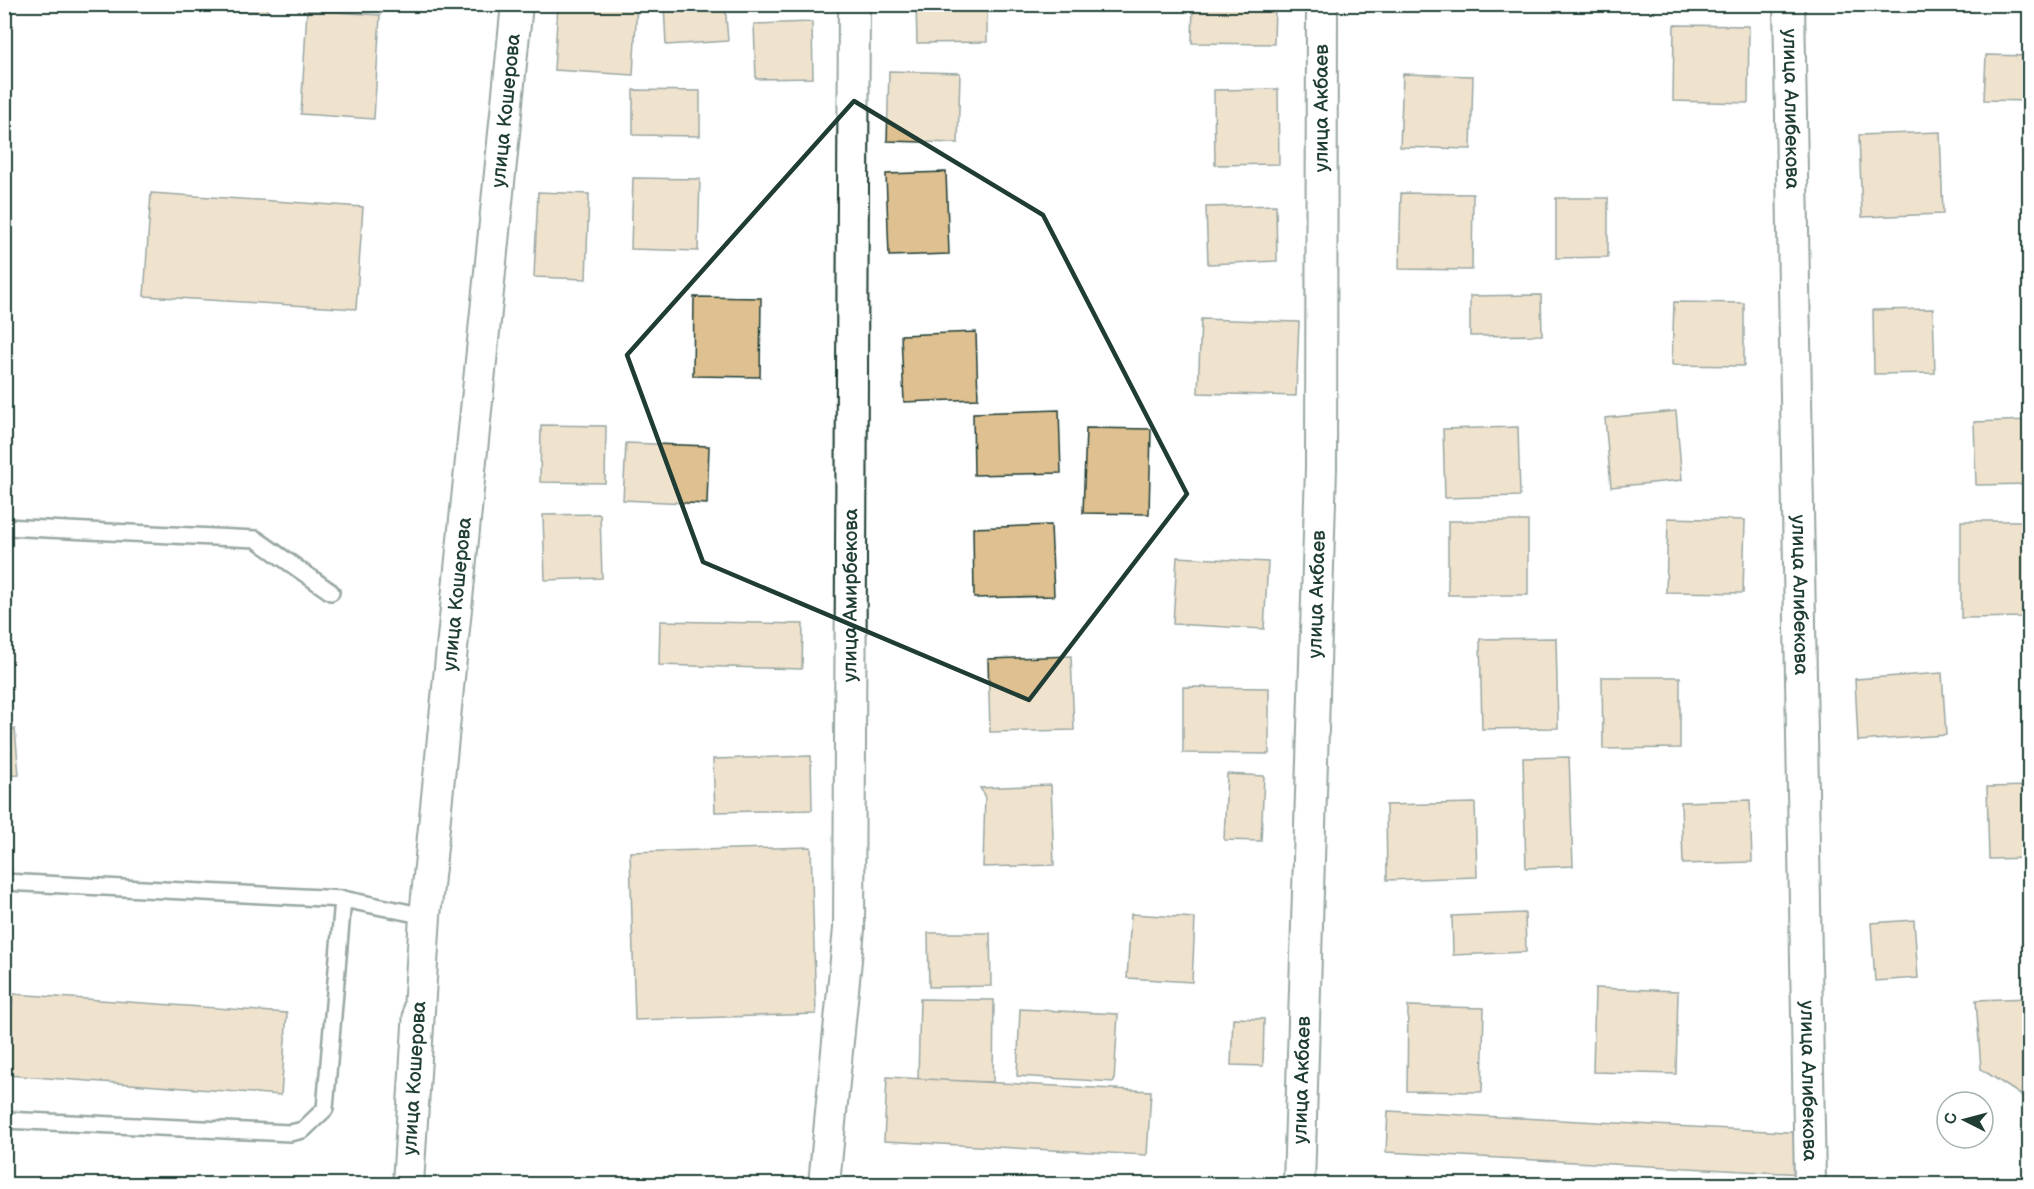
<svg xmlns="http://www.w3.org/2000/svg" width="2034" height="1189" font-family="'Balsamiq Sans',sans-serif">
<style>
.building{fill:#dec091;stroke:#1f3d34;stroke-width:1.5}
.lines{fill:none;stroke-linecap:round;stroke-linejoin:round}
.lane-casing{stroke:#1f3d34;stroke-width:20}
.street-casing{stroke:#1f3d34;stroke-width:34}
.lane{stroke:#fff;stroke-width:15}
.street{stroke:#fff;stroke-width:30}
.marked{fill:none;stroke:#1f3d34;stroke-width:4.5;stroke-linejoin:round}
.labels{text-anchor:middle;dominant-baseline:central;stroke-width:4.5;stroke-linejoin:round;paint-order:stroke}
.street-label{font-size:20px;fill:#1f3d34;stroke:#fff}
</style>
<rect width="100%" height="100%" fill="#fff"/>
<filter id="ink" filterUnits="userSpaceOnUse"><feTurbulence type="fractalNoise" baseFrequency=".0167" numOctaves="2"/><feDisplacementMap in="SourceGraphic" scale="12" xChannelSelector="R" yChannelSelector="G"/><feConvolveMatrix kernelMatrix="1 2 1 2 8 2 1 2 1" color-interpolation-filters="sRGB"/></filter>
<g filter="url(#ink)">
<g class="building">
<path d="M216,4H268V12L216,10Z"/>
<path d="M558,4H637L633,75L554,70Z"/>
<path d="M664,4H725L728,41L666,45Z"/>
<path d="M916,4H987V42L917,43Z"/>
<path d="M1193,4H1275L1274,44L1192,43Z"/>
<path d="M1885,4H1950V6L1885,8Z"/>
<path d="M307,10L380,15L374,119L301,114Z"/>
<path d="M812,22L813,78L756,79L754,24Z"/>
<path d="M1674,25L1749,26L1748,103L1673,101Z"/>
<path d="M1986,55L2030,56V101L1984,100Z"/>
<path d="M889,71L960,73L958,143L887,141Z"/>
<path d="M1403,74L1473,76L1471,149L1400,147Z"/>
<path d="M1278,89L1279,164L1215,165L1214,90Z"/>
<path d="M633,90L700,91V136L633,135Z"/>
<path d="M1940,132L1943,214L1862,217L1859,135Z"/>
<path d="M946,172L949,254L889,256L886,174Z"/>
<path d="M633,178L700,179L698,251L631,249Z"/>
<path d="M538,192L589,194L586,279L534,277Z"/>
<path d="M151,193L363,207L356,309L144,296Z"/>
<path d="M1401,193L1473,194L1472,270L1399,269Z"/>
<path d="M1556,198H1608V257L1556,258Z"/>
<path d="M1276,205L1277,261L1208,264L1206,207Z"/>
<path d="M1541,295L1542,335L1470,336V296Z"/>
<path d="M694,297L761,298L760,377L693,376Z"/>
<path d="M1674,302L1744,303V366L1672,365Z"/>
<path d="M1933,309L1935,373L1874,374L1873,310Z"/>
<path d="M1201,319L1299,322L1296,396L1198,393Z"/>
<path d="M976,332L978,399L904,402L901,335Z"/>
<path d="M1059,410L1061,473L974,475L973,413Z"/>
<path d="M1676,411L1682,480L1611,487L1605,418Z"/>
<path d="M2030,420V484L1976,485L1974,422Z"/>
<path d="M541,425L606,426L605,483L540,482Z"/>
<path d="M1518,427L1520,496L1445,498L1443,429Z"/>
<path d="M1086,428L1151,429L1149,514L1083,513Z"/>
<path d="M626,443L709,446L707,504L623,500Z"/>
<path d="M600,514L602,578L545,580L543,515Z"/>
<path d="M1668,518L1745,520L1743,593L1666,592Z"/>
<rect x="1448" y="521" width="80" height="74"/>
<path d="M1961,521H2030V617L1961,618Z"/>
<path d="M1051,525L1054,596L974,598L973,528Z"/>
<path d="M1177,557L1268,562L1264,629L1173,624Z"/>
<path d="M660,621L803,624L802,669L659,665Z"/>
<path d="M1556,638L1558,728L1482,729L1480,639Z"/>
<path d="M1071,656L1074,730L990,732L988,659Z"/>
<path d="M1942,673L1946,735L1858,741L1855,679Z"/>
<path d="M1602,677H1680V748L1603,749Z"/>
<path d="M1183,687L1269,688V754L1183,753Z"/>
<path d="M15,729L19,775L4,776V730Z"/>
<path d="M811,756L812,810L715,812L713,759Z"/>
<path d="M1569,757L1573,866L1526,868L1523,758Z"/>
<path d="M1227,774L1264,776L1261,841L1224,840Z"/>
<path d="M1051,785L1054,865L983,867L985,795L980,788Z"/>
<path d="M2030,786V858L1989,859L1987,787Z"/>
<path d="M1750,800L1752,862L1683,864L1681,802Z"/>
<path d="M1475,803L1477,877L1387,880L1386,805Z"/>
<path d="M811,847L816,1014L635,1020L630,852Z"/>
<path d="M1525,913L1526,952L1453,955L1452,916Z"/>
<path d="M1131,914L1195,918L1192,982L1127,978Z"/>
<path d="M1914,920L1918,978L1875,981L1871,923Z"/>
<path d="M928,933H990L991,986L929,987Z"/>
<path d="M1595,988L1678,991L1676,1074L1593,1072Z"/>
<path d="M13,994L287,1013L281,1095L7,1075Z"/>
<path d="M2030,998V1101L1981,1069L1976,1000Z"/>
<path d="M920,999L994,1000L993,1082L918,1080Z"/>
<path d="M1408,1006L1484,1008L1482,1092L1407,1091Z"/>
<path d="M1020,1009L1118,1014L1114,1082L1017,1076Z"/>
<path d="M1233,1018L1264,1019L1263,1066L1231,1065Z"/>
<path d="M887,1077L1151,1091L1147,1155L884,1141Z"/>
<path d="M1388,1111L1806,1133L1803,1174L1386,1152Z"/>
</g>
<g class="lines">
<defs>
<g id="lane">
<path d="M4,527L256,539L331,592"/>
<path d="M4,882L343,899L425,916"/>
<path d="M4,1120L290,1133L303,1130L325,1109L343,899"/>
</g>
<g id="street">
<path id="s1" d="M1789,4L1810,1184"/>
<path id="s2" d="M408,1184L425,916L517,4"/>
<path id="s3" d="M824,1184L849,929L854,4"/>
<path id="s4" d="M1299,1184L1321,468L1322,4"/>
</g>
</defs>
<use href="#lane" class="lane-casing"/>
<use href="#street" class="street-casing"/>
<use href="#lane" class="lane"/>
<use href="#street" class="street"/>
</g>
</g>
<path d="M0 0H2034V1189H0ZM854,101L1043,215L1187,494L1029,700L703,562L627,355Z" fill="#fff" fill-opacity=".55" fill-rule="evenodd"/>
<path class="marked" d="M854,101L1043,215L1187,494L1029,700L703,562L627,355Z"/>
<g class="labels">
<g class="street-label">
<text stroke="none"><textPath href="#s4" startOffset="1076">улица Акбаев</textPath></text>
<text stroke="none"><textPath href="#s1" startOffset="105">улица Алибекова</textPath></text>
<text stroke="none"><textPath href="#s2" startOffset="1078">улица Кошерова</textPath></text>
<text stroke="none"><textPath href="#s2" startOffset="592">улица Кошерова</textPath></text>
<text stroke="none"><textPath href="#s1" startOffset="591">улица Алибекова</textPath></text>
<text stroke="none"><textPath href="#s3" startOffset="590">улица Амирбекова</textPath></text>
<text stroke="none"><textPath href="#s4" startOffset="590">улица Акбаев</textPath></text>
<text stroke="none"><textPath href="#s2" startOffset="106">улица Кошерова</textPath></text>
<text stroke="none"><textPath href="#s4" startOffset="104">улица Акбаев</textPath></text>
<text stroke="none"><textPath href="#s1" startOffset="1077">улица Алибекова</textPath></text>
</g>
</g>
<rect width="2034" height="1189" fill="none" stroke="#fff" stroke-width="24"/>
<rect x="12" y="12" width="2010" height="1165" fill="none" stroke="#1f3d34" stroke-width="2" filter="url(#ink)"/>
<g transform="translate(1965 1120) rotate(276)"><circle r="28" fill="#ffffff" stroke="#a5b1ae" stroke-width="1.5"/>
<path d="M0-4.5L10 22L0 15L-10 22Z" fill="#1f3d34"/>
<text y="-9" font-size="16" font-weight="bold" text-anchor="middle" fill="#1f3d34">С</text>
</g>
</svg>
